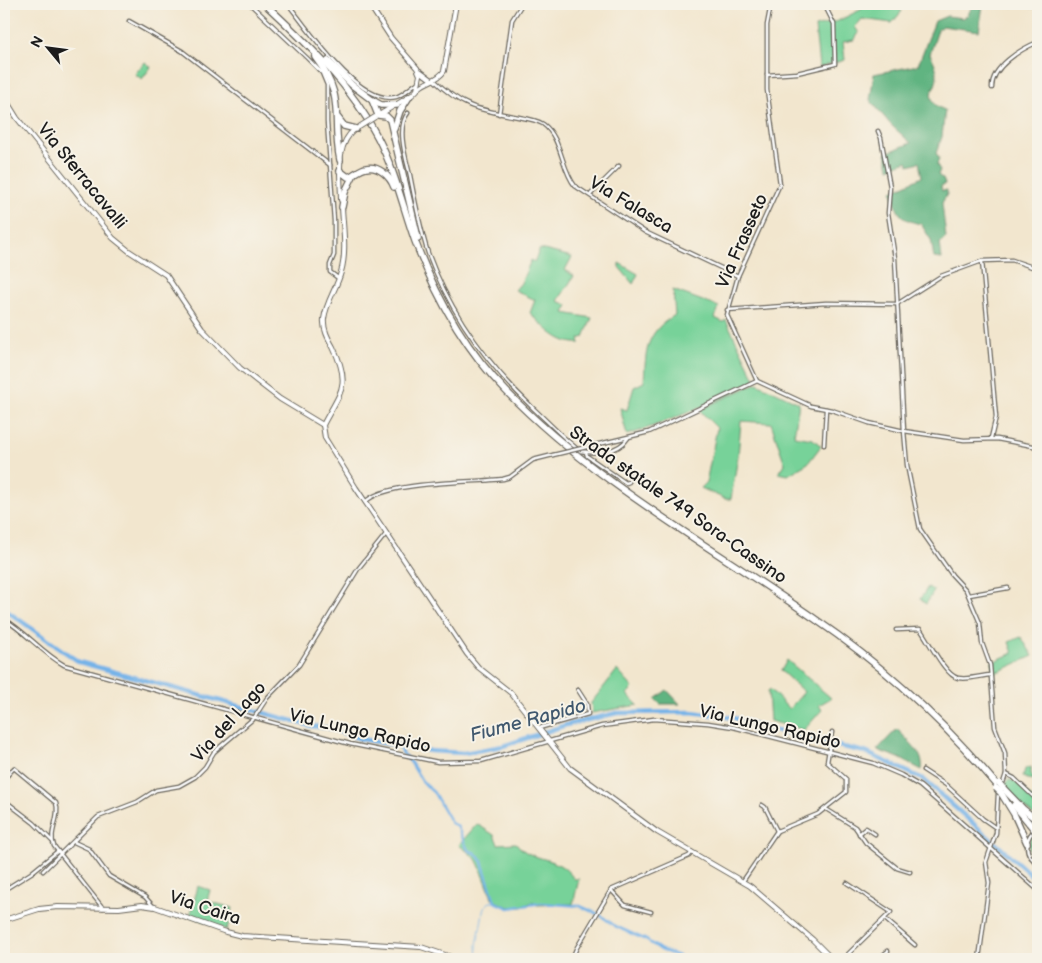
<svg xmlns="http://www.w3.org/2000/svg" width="1042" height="963" font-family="'Balsamiq Sans',sans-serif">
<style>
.green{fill:#77d299;stroke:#4a775a}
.forest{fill:#61b481;stroke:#3e684e}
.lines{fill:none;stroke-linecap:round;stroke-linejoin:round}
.stream{stroke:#76b3e8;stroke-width:1}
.canal{stroke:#76b3e8;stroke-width:2.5}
.river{stroke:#76b3e8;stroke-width:4.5}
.street-casing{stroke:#67635a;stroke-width:5}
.secondary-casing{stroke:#67635a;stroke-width:6}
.highway-casing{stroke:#67635a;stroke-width:8}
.street{stroke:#fff;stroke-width:2.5}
.secondary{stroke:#fff;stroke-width:4}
.highway{stroke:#fff;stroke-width:5.5}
.street-bridge-casing{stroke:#67635a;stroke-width:5;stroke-linecap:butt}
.secondary-bridge-casing{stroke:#67635a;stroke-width:6;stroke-linecap:butt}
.highway-bridge-casing{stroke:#67635a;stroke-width:8;stroke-linecap:butt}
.street-bridge{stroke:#fff;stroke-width:2.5}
.secondary-bridge{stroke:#fff;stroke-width:4}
.highway-bridge{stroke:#fff;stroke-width:5.5}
.labels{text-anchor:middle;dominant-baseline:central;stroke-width:4;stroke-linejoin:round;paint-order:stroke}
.street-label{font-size:18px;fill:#1c1c1c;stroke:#f7f3e8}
.water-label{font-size:19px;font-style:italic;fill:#40586e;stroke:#f7f3e8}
</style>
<rect width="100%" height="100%" fill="#f7f3e8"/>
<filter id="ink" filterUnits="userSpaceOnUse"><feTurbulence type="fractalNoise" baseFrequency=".02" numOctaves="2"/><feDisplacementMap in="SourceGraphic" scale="10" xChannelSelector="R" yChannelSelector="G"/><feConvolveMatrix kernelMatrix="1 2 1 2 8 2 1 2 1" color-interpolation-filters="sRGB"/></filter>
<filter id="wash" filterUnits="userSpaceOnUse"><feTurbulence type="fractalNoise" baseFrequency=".0096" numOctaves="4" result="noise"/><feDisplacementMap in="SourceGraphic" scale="20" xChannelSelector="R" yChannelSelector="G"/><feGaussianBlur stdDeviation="1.12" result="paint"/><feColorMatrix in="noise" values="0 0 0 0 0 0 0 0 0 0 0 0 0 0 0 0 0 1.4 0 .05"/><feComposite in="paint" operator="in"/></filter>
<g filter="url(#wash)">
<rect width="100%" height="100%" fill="#f2e6ce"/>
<g class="green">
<path d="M861,4H891L902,11L892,23L862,19L855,27L859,33L854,40L843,42L845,60L819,67L815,27L838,21L862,9Z"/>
<path d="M145,62L151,67L142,79L135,74Z"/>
<path d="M540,249L572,257L565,270L574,276L558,301L568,305L564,313L592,318L584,337L579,339L580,343C559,345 544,326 530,313L535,300L515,290L521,283L531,260L534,262Z"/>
<path d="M619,263L638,274L633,284L619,267Z"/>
<path d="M673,290L719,307L715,318L723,322L726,320L755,379C746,391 646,430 627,435L620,408L627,410L634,387L644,382C646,350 645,333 675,315Z"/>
<path d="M757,383L799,403L794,436L813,439L821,446L808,463L788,475L779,473L785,464L771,423L741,421L738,456L731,499H725L701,488L706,483L717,428L699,410Z"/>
<path d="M928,587L934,591L926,604L920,599Z"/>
<path d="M1021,637L1033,656L993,674L992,662L1013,653L1009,642Z"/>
<path d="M787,660L831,698L819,705L822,710L804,730L770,721L768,691L770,689L789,709L804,692L781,671Z"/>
<path d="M617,670L633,688L627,694L638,705L592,713L591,703Z"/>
<path d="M1031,767V774L1036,780L1027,779L1023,776L1025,769Z"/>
<path d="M1008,780L1015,781L1038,804V819L1023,807L1004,786Z"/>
<path d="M477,824L494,835L498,844L516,843C532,864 557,853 574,879H579L573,904L537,905L532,902C518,912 506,907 492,899C491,894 478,860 475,858C470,853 464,849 459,845Z"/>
<path d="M1038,830V861C1026,853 1026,838 1038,830Z"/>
<path d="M198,886L210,890L207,901L233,908L227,930L190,916Z"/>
</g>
<g class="forest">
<path d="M973,4H1038V8L983,5L979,31L942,26L938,30L930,54C938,68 940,79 931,93C932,103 936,107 945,110L942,137L936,153L939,158L937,165L940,170L938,175L943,179L945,184L941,186L942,191L947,190V194L942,203L946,238L940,243L942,259L934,258L931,240L921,224C899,220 897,212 892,191L922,177L919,162L909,165L907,161L889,168L886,153L911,143L891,125L870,100L874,74L918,65L935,21L947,16L963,18L968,15Z"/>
<path d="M667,690L680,704H660L655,699Z"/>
<path d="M897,729C907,740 925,753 922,770L899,758L877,750Z"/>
</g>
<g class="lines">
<path class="stream" d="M478,959L477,945L484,907L490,902H495"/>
<path class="canal" d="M396,745L411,763L422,781L434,793L451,823L457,826L468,850L475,853L481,859L495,902L509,908L541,903L580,906L600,915L615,926L646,940L661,950L687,959"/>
<path class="river" d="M4,609L79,662L311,726L329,728L361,739L431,751L464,753L503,746L566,725L617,713L692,712L734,718L803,738L865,752L923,779L1038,881"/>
</g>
</g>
<g filter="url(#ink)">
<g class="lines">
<defs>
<g id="street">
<path d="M250,4L307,58L322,73L327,85V122L334,221V255L330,265V272L338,278"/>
<path d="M288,4C308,29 359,106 396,97C405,94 411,86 419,82"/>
<path d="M129,21L182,51L330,165"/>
<path d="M767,75L797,73L835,64L834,24L824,4"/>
<path d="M434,80C462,107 476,109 513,116C523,118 535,119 543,124C562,138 561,169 575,186L645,232L738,276"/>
<path d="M992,88C991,67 1021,49 1038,42"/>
<path d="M408,113C396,127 406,159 410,175C415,201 420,228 428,253C450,313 487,364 533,408C549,423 563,438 580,451C596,454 618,453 628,438"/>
<path d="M499,114L512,20L522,4"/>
<path d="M878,131L881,138L890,187L888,213L895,258L904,431L964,440L997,439L1038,447"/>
<path d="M591,194L619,166"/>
<path d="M982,261L996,417L991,438"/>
<path d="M727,310L826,303L897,304L941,276L982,261L1012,260L1038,269"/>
<path d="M757,381L727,315L738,276L780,184L767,90V25L771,4"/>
<path d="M595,445L649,432L757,381L811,406L832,410L869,423L904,431L907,465L920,529L952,575L966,590L980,623L982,643L990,665L995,727L1005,753L1006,774L1002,786"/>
<path d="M824,445L826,409"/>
<path d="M586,452L587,456L626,483L629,482L631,474"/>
<path d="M365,502C387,481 471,483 503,479L510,477L533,460L553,455"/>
<path d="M969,595L1008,588"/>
<path d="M4,619C26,632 42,653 64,665L350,744L438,762L481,761L602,726L654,719L708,723L733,727L873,763L901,775L920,786L1038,890"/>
<path d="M896,630L920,629C928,639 945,676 958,678C969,680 980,676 990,675"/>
<path d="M539,728L588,714L587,704L578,690"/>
<path d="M923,770L946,785L983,819L996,828"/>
<path d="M1006,774L1014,778L1038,801"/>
<path d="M4,779L14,768L56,803C61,817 48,832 54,846L103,908"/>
<path d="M4,800L34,823L52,841"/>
<path d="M762,805L765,807L777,831"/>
<path d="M826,809L855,827L866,843L897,868L910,872"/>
<path d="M1038,828C1024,836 1023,855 1038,863"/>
<path d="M859,834L866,828L875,834"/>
<path d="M74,842L89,849L109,876L145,897L153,906"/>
<path d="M43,871L98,817L137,802L156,790L179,786L195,777L205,767L214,752L254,718L267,698L299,665L358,569L386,534"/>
<path d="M743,881L777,831L818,814L846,792V779L827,762L832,732"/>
<path d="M4,890L31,873L58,851"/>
<path d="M611,890L625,905L651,912"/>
<path d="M885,919L915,945"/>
<path d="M572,959L576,949L611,890L689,856L692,852"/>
<path d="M843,959L891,912L847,883"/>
<path d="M878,959L888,951"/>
<path d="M979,959L989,883L986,862L996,833L998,793"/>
</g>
<g id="secondary">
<path d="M369,4L391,38L417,68L420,75L417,90L412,95L379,115"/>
<path d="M420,71L432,80"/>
<path d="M419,88C427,80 438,81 444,71L456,4"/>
<path d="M4,97L17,118L113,238L129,251L166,275L202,329L240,368L280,399L323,425"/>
<path d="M341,200C341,176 334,146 355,129"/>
<path d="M323,425L325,438L356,488L467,654L478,667L511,693L570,768L657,832L750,886L813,940L832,959"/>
<path d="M323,425C340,392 352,386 333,347C328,338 323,329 324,319C326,302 337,288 341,272C347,252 343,228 342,207"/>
<path d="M4,920L39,909L58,907L119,908L142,905L155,907L226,932L242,936L421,947L457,959"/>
</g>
<g id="highway">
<path d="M265,4C308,44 351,85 378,138C395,171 403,207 415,241C436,297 464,348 506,391C595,483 711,546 815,619C884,666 944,722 997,785"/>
<path d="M315,57C347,99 331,116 340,160"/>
<path d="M328,61L352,85L372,100L378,115L386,116L390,120L418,238"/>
<path d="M372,100L381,105H397"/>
<path d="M338,118L344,126L356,129"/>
<path d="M394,129L400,111L409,97"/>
<path d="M340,171L348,177C355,175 359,169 366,168C378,165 390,176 394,187"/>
<path d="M342,207L345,192L353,176"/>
<path d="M1003,788L1023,809L1038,821"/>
<path d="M1001,793L1014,814L1027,843"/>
<path d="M1014,805L1029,823"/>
</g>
</defs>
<use href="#street" class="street-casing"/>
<use href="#secondary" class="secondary-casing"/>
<use href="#highway" class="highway-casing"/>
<use href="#street" class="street"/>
<use href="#secondary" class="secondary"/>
<use href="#highway" class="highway"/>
<defs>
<path id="street-bridge" d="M553,455L595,445"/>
<path id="secondary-bridge" d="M359,127L375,117"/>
<g id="highway-bridge">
<path d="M999,783L1003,788"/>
<path d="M996,788L1001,793"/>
<path d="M1029,823L1037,833"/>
</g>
</defs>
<use href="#street-bridge" class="street-bridge-casing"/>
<use href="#secondary-bridge" class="secondary-bridge-casing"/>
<use href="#highway-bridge" class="highway-bridge-casing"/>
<use href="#street-bridge" class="street-bridge"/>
<use href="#secondary-bridge" class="secondary-bridge"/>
<use href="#highway-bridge" class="highway-bridge"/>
</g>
</g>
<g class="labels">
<g class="street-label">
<text transform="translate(82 176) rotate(51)">Via Sferracavalli</text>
<text transform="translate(631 205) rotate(31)">Via Falasca</text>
<text transform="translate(742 241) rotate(-66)">Via Frasseto</text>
<text transform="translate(678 505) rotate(35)">Strada statale 749 Sora-Cassino</text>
<text transform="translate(229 722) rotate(-48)">Via del Lago</text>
<text transform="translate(770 727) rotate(13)">Via Lungo Rapido</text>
<text transform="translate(360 731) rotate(13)">Via Lungo Rapido</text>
<text transform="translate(205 908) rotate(18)">Via Caira</text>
</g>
<g class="water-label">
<text transform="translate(528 721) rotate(-15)">Fiume Rapido</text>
</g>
</g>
<rect width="1042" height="963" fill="none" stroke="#f7f3e8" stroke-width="20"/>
<g transform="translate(48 48) rotate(299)" stroke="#f7f3e8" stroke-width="4" paint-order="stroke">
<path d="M0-4L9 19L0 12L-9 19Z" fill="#1c1c1c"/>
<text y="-8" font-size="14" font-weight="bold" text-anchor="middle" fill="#1c1c1c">N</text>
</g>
</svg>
